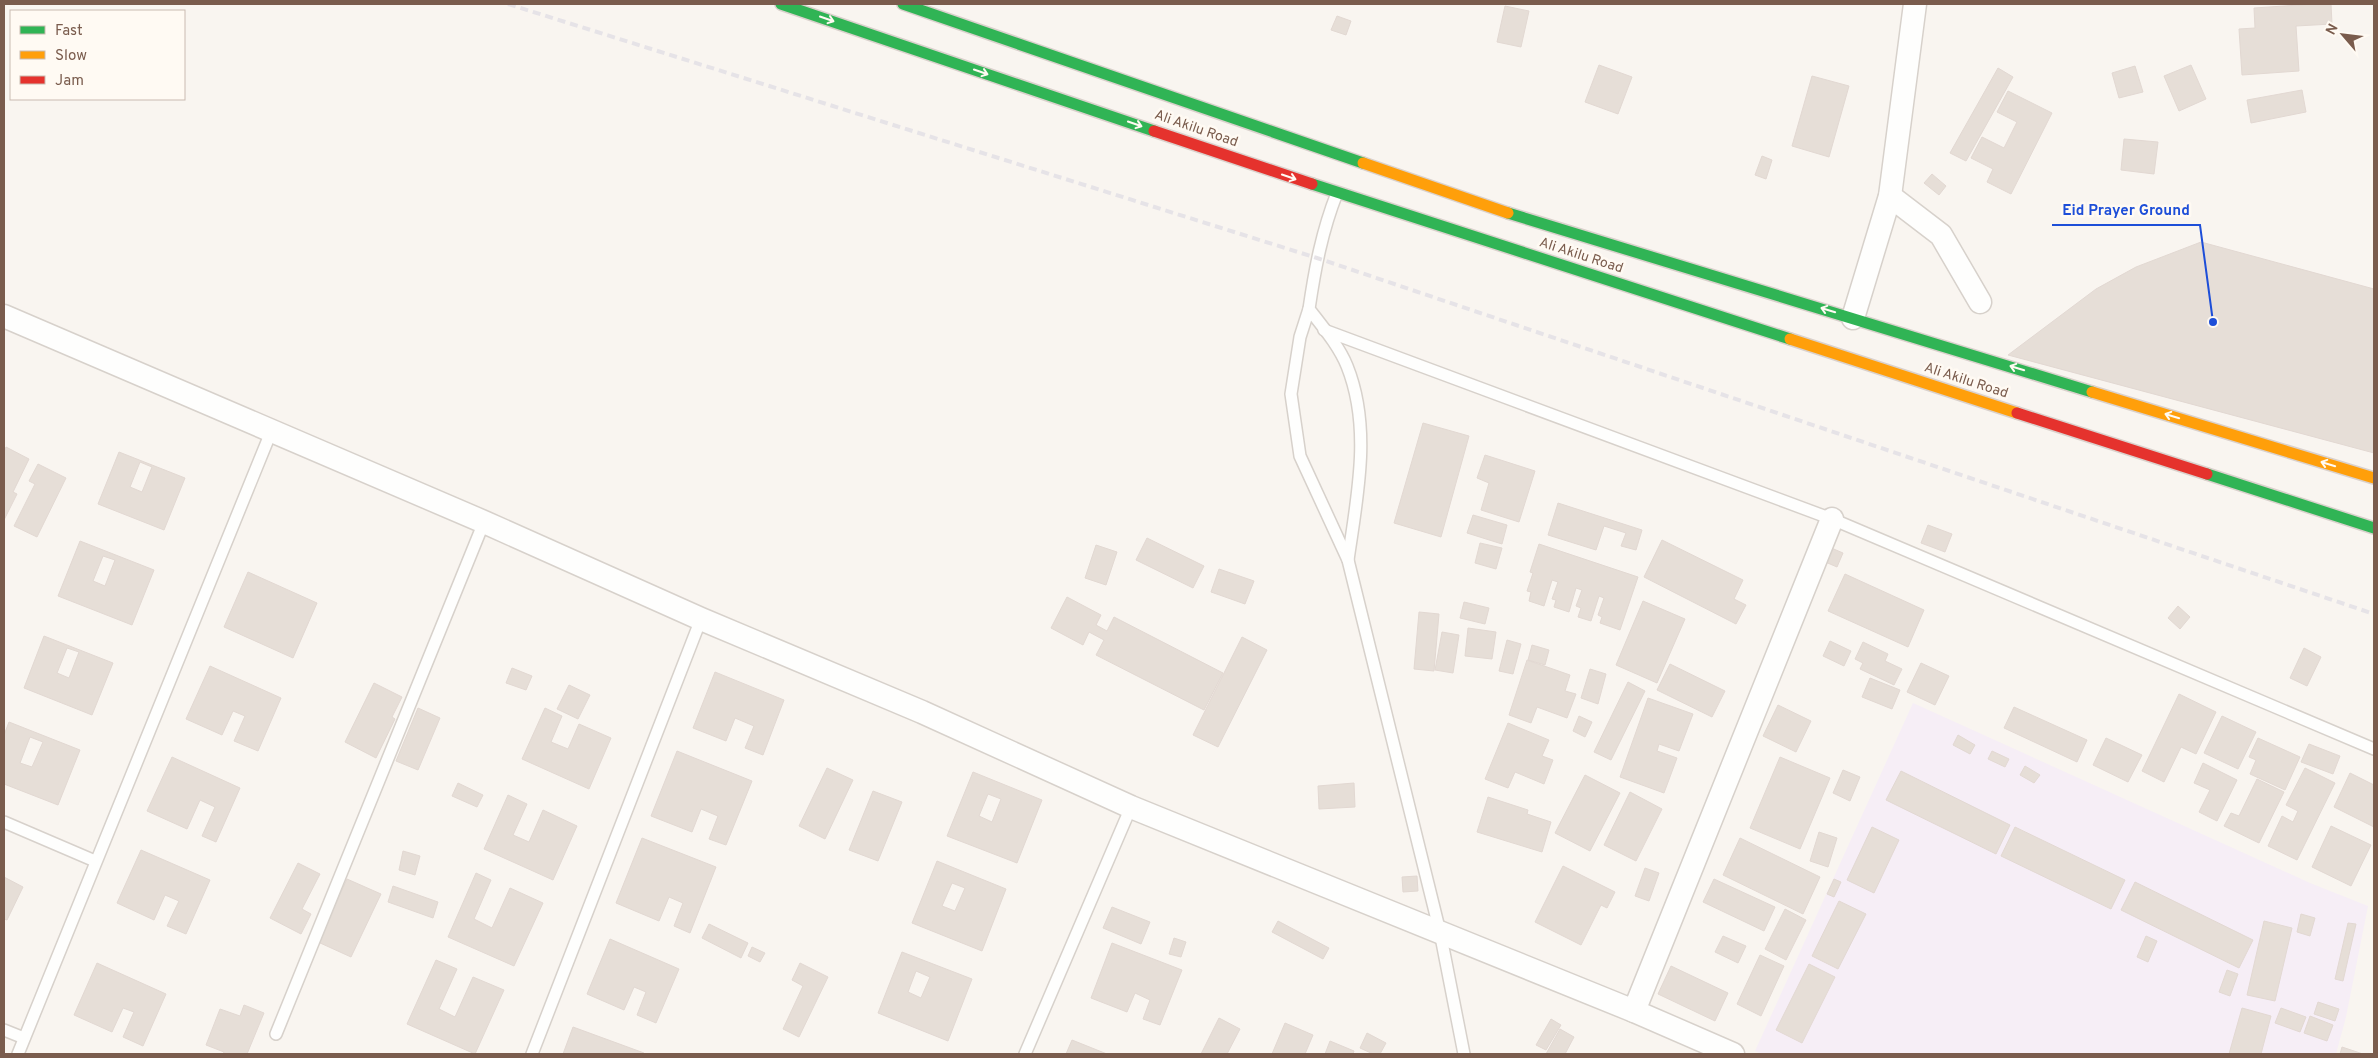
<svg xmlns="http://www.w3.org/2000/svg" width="2378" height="1058" font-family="Overpass,sans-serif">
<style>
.education{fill:#f6eef6}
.building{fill:#e6ded7;stroke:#e2d8d2;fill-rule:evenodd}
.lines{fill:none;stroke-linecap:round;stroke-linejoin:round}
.lane-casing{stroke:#d7d1cb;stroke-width:14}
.street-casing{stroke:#d7d1cb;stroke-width:25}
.fast-casing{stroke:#dad1cc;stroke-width:14}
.slow-casing{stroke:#dad1cc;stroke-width:14}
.jam-casing{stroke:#dad1cc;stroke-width:14}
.lane{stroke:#fefefd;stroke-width:11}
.street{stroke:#fefefd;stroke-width:22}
.fast{stroke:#30b455;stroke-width:11}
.slow{stroke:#ff9f0a;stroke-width:11}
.jam{stroke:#e5322d;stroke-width:11}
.rail{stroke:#e6e3e7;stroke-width:4;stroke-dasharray:8 5;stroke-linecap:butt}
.oneway{stroke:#fffaf3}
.labels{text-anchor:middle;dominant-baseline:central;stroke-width:5;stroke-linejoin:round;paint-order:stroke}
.street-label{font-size:14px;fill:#7a5c4d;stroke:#fffaf3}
.leader{fill:none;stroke:#1d4ed8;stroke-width:2}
.callout-dot{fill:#1d4ed8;stroke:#fffaf3;stroke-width:2}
.callout-label{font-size:15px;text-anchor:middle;font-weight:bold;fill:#1d4ed8;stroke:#fffaf3;stroke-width:5;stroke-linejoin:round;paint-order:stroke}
</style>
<rect width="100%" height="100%" fill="#f9f5f0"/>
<path class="education" d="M1913,703L2310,883L2368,906L2346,1017L2336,1054H1762L1755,1051Z"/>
<g class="building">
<path d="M2314,4H2331L2332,24L2296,26L2299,71L2242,75L2239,29L2255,28L2254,8Z"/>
<path d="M1505,6L1529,11L1521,47L1497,42Z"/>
<path d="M1337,16L1351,21L1346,35L1331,30Z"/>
<path d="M1599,65L1632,77L1618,114L1585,102Z"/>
<path d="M2191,65L2206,99L2179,111L2164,76Z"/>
<path d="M2135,66L2143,92L2119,98L2112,73Z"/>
<path d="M1998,68L2013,77L1966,161L1950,153Z"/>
<path d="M1812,76L1849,86L1829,157L1792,146Z"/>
<path d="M2302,90L2306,112L2251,123L2247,100Z"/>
<path d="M2008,91L2052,113L2011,194L1987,182L1993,169L1971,158L1982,137L2004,148L2017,122L1997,112Z"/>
<path d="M2124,139L2158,142L2154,174L2121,170Z"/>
<path d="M1762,156L1772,160L1766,179L1755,175Z"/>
<path d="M1932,174L1946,186L1939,195L1924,183Z"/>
<path d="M2201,242L2374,289V453L2008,355L2096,289L2136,267Z"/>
<path d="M1423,423L1469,436L1441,537L1394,523Z"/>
<path d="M6,447L29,459L13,492L17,494L4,520V452Z"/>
<path d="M119,452L185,478L164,530L98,504ZM140,462L152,467L142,492L130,487Z"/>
<path d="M1485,455L1535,471L1519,522L1481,510L1489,483L1477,478Z"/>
<path d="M38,464L66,478L37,537L14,526L35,484L29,481Z"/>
<path d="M1558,503L1642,530L1636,550L1621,546L1626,533L1604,526L1596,550L1548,535Z"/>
<path d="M1473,515L1507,525L1502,544L1467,533Z"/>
<path d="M1928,525L1952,534L1945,552L1921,543Z"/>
<path d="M1147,538L1204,566L1193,588L1136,560Z"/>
<path d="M1662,540L1743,580L1734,599L1746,605L1736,624L1644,577Z"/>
<path d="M80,541L154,570L132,625L58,596ZM103,556L115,560L105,586L93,581Z"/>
<path d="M1480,543L1502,548L1496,569L1475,563Z"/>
<path d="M1539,544L1638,577L1620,630L1600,623L1602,617L1598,615L1604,598L1599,596L1591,621L1578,617L1581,608L1576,606L1582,590L1576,588L1569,612L1554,607L1556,600L1552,599L1558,582L1552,580L1544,606L1529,601L1531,592L1527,591L1533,573L1530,572Z"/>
<path d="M1096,545L1117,552L1106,585L1085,578Z"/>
<path d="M1829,547L1843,553L1837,567L1823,561Z"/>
<path d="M1219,569L1254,581L1245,604L1211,592Z"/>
<path d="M248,572L317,603L293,658L224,627Z"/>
<path d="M1845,574L1924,610L1908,647L1828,611Z"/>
<path d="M1067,597L1101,615L1096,625L1107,631L1114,617L1223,673L1204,710L1096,655L1104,640L1089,632L1083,645L1051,628Z"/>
<path d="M1643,601L1685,619L1657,683L1616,665Z"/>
<path d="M1464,602L1489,608L1485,624L1460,618Z"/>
<path d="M2178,606L2190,617L2180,629L2168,618Z"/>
<path d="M1419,612L1439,614L1434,671L1414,669Z"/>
<path d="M1468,628L1496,632L1492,659L1465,656Z"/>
<path d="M1442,632L1459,635L1453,673L1435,670Z"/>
<path d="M44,636L113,663L92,715L24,688ZM67,648L79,652L69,678L57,673Z"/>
<path d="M1242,637L1267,650L1218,747L1193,735Z"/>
<path d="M1507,640L1521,644L1513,674L1499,671Z"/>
<path d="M1830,641L1851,651L1844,666L1823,656Z"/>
<path d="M1863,642L1888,654L1885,661L1902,669L1894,685L1860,669L1863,663L1855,659Z"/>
<path d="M1532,645L1549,650L1545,665L1528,660Z"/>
<path d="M2304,648L2321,657L2307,686L2290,678Z"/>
<path d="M1527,660L1570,675L1565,691L1576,694L1567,718L1537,707L1531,723L1509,715Z"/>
<path d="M1921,663L1949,676L1935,705L1907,692Z"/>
<path d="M1670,664L1725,691L1712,717L1657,690Z"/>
<path d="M210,666L281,698L258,751L234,741L245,716L233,711L222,735L186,719Z"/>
<path d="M512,668L532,676L526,690L506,683Z"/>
<path d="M1590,669L1606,674L1598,704L1581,698Z"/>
<path d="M715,672L784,700L763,755L745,748L754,726L735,718L726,741L693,728Z"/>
<path d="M1870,678L1900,690L1892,709L1862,697Z"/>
<path d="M1628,682L1645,691L1611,760L1594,752Z"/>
<path d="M374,683L402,697L392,717L395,719L376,758L345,742Z"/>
<path d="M569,685L590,695L578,719L557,709Z"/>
<path d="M2179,694L2216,712L2196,754L2181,747L2164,782L2142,771Z"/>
<path d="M1648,698L1693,714L1679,751L1659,744L1657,751L1677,758L1664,793L1620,777Z"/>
<path d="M1778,705L1811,721L1796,752L1763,736Z"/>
<path d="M2014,707L2087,740L2077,762L2004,728Z"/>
<path d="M418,708L440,718L418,770L396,761Z"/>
<path d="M545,708L562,716L551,742L568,749L579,724L611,738L589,789L522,759Z"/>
<path d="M1579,716L1592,722L1585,737L1573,731Z"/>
<path d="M2222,716L2256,732L2238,769L2204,753Z"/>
<path d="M9,722L80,750L58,805L4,784V735ZM30,737L43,742L32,767L20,763Z"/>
<path d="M1508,723L1549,740L1542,756L1553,760L1544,784L1515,772L1508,788L1485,779Z"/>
<path d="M1958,735L1975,745L1970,754L1953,745Z"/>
<path d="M2106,738L2142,755L2128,782L2093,765Z"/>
<path d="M2258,738L2300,757L2285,790L2250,774L2256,760L2249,757Z"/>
<path d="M2309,744L2340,756L2333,774L2301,762Z"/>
<path d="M677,751L752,781L726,845L709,839L718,816L701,809L692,832L651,816Z"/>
<path d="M1992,751L2009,759L2005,767L1988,759Z"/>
<path d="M172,757L240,788L216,842L202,836L215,807L200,800L187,829L147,811Z"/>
<path d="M1780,757L1830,778L1800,849L1750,828Z"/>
<path d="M2203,763L2237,780L2217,821L2199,812L2210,790L2194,783Z"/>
<path d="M2025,766L2040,775L2034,783L2020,775Z"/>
<path d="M827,768L853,780L825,839L799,826Z"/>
<path d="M2305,768L2335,783L2297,860L2268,846L2282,816L2293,822L2298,811L2286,805Z"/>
<path d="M1843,770L1860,777L1850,801L1833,793Z"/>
<path d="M1901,771L2010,825L1996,854L1886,800Z"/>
<path d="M973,772L1042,800L1017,863L947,836ZM988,794L1001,799L992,822L979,816Z"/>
<path d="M2350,773L2374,785V827L2334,807Z"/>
<path d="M1585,775L1620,793L1590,851L1555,833Z"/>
<path d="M2257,779L2284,792L2259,843L2224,826L2231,813L2239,816Z"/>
<path d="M458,783L483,795L477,807L452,796Z"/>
<path d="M1354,783L1355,807L1319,809L1318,786Z"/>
<path d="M873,791L902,802L878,861L849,850Z"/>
<path d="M1630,792L1662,809L1636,861L1604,845Z"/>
<path d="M508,795L527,804L513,835L529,842L543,810L577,826L553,880L484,849Z"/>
<path d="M1488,797L1528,810L1527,814L1551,822L1542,852L1477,832Z"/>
<path d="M2331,826L2371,845L2351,886L2312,867Z"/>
<path d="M1872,827L1899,840L1874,893L1847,880Z"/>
<path d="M2015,827L2125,880L2111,909L2001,856Z"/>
<path d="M1819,832L1837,838L1828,867L1810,861Z"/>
<path d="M642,838L716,867L690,933L674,926L683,903L669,897L659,921L616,903Z"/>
<path d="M1740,838L1820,877L1803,914L1723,875Z"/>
<path d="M141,850L210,880L186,934L167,926L179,901L165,895L154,920L117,903Z"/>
<path d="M403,851L420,856L415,875L399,870Z"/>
<path d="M937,861L1006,889L982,951L912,923ZM952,883L965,888L955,911L942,906Z"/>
<path d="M298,863L320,874L302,909L311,914L301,934L270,918Z"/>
<path d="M1563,866L1615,892L1607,908L1601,905L1581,945L1535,922Z"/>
<path d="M1645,868L1659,873L1649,901L1635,896Z"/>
<path d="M476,873L491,880L474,919L492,928L510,888L543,903L514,966L448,937Z"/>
<path d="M1417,876L1418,891L1403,892L1402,877Z"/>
<path d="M4,877L23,887L7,920L4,919Z"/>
<path d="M347,879L381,894L351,957L318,942Z"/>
<path d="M1714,879L1775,907L1764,931L1703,902Z"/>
<path d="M1834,879L1841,882L1834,897L1827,894Z"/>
<path d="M2135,882L2253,940L2239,968L2121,910Z"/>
<path d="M393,886L438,902L433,918L388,902Z"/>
<path d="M1839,901L1866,914L1838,969L1812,956Z"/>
<path d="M1112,907L1150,922L1141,944L1103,928Z"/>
<path d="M1785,909L1806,920L1786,960L1765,949Z"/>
<path d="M2301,914L2315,918L2310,936L2297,932Z"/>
<path d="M1278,921L1329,948L1323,959L1272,932Z"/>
<path d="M2264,921L2292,928L2275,1001L2247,995Z"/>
<path d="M2348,923L2356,924L2343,981L2335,979Z"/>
<path d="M709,924L748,943L741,958L702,938Z"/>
<path d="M1723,936L1746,946L1738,963L1715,952Z"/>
<path d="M2146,936L2157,941L2148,962L2137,957Z"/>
<path d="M1174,938L1186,942L1181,957L1169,954Z"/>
<path d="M610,939L679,969L656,1023L637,1015L646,992L634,987L624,1010L587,994Z"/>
<path d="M1112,943L1182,970L1160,1025L1143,1019L1150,1000L1135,993L1127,1012L1091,998Z"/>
<path d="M752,947L765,953L760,962L748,956Z"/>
<path d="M902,952L972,979L948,1041L878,1013ZM916,971L930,977L921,998L908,992Z"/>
<path d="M1760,955L1784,966L1761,1016L1737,1004Z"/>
<path d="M436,960L457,969L439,1009L455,1017L473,977L504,990L475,1054L407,1024Z"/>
<path d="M97,963L166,994L143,1046L123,1037L134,1012L123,1008L112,1032L74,1015Z"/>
<path d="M800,963L828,977L799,1037L783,1029L803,986L792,980Z"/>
<path d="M1809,964L1835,977L1802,1043L1776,1030Z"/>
<path d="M1671,966L1728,993L1715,1021L1658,994Z"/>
<path d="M2227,970L2238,974L2230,996L2219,992Z"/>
<path d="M2318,1002L2339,1009L2335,1021L2314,1014Z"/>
<path d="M244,1005L264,1013L247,1054H223L224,1052L206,1045L220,1009L240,1016Z"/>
<path d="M2242,1008L2271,1016L2261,1054H2229Z"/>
<path d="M2281,1008L2306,1017L2300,1032L2275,1023Z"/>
<path d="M2310,1016L2333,1025L2327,1041L2304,1033Z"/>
<path d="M1219,1018L1240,1029L1227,1054H1201Z"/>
<path d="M1551,1019L1561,1025L1546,1050L1536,1045Z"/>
<path d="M1285,1023L1313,1035L1305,1054H1272Z"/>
<path d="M573,1027L644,1053L643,1054H563Z"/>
<path d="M1560,1029L1574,1037L1565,1054H1546Z"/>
<path d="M1367,1033L1386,1043L1380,1054H1373L1360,1048Z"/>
<path d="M1072,1040L1107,1054H1066Z"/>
<path d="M1330,1041L1354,1051L1353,1054H1325Z"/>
<path d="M2342,1047L2363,1054H2340Z"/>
</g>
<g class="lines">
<defs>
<g id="lane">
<path d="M1337,193C1322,231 1315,268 1309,309C1322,326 1339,346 1347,366C1372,428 1357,497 1348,560"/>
<path d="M1309,309L1300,337L1291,394L1300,456L1348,560L1440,932L1464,1054"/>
<path d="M1324,330L1832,519L2374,749"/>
<path d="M4,822L95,861"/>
<path d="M4,1030L24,1038"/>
<path d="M276,1034L484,522"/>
<path d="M18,1054L271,432"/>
<path d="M532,1054L701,619"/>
<path d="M1025,1054L1131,807"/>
</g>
<g id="street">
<path d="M1890,196L1941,235L1980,302"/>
<path d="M4,316L484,522L701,619L922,712L1131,807L1634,1011L1733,1054"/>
<path d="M1853,318L1890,196L1915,4"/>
<path d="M1634,1011L1832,519"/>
</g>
<g id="fast">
<path d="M781,4L1154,131"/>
<path d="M903,4L1363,163"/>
<path d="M1312,184L1790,339"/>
<path d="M1508,213L2092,392"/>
<path d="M2207,474L2374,528"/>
</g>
<g id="slow">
<path d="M1363,163L1508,213"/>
<path d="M1790,339L2017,413"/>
<path d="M2092,392L2374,478"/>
</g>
<g id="jam">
<path d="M1154,131L1312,184"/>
<path d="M2017,413L2207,474"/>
</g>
</defs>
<use href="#lane" class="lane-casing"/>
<use href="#street" class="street-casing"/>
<use href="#fast" class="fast-casing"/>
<use href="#slow" class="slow-casing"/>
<use href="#jam" class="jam-casing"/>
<use href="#lane" class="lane"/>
<use href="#street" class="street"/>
<use href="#fast" class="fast"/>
<use href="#slow" class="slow"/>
<use href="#jam" class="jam"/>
<path class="rail" d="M508,4L1317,258L2374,614"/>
</g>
<defs><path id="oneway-shaft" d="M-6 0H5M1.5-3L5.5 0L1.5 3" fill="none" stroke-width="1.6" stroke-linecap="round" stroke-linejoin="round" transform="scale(1.25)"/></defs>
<g class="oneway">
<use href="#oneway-shaft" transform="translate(827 19) rotate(19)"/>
<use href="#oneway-shaft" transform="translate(981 72) rotate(19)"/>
<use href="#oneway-shaft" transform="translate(1135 124) rotate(19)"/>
<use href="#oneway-shaft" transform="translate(1289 177) rotate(19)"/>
<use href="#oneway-shaft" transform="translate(1828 310) rotate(-163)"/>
<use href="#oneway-shaft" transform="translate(2017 368) rotate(-163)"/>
<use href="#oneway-shaft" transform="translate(2172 416) rotate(-163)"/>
<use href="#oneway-shaft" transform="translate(2328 464) rotate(-163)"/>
</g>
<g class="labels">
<g class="street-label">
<text transform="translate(1196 129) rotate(19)">Ali Akilu Road</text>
<text transform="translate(1581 256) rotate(18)">Ali Akilu Road</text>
<text transform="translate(1966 381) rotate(18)">Ali Akilu Road</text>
</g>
</g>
<path class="leader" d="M2213 322L2200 225H2052"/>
<circle class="callout-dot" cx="2213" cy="322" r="5"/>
<g class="callout-label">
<text x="2126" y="215">Eid Prayer Ground</text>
</g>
<rect width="2378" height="1058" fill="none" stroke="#7a5c4d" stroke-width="10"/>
<rect x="10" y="10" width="175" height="90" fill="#fffaf3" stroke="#cabbb1"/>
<rect x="20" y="26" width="25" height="8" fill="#30b455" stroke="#cabbb1"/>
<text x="55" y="35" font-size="15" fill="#7a5c4d">Fast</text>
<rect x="20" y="51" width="25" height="8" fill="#ff9f0a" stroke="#cabbb1"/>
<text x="55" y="60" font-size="15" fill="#7a5c4d">Slow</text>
<rect x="20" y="76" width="25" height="8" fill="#e5322d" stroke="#cabbb1"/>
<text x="55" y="85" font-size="15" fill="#7a5c4d">Jam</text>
<g transform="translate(2343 35) rotate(298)" stroke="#fffaf3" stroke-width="4" paint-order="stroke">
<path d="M0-4L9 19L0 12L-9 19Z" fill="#7a5c4d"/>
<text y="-8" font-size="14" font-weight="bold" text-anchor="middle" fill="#7a5c4d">N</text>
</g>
</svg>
